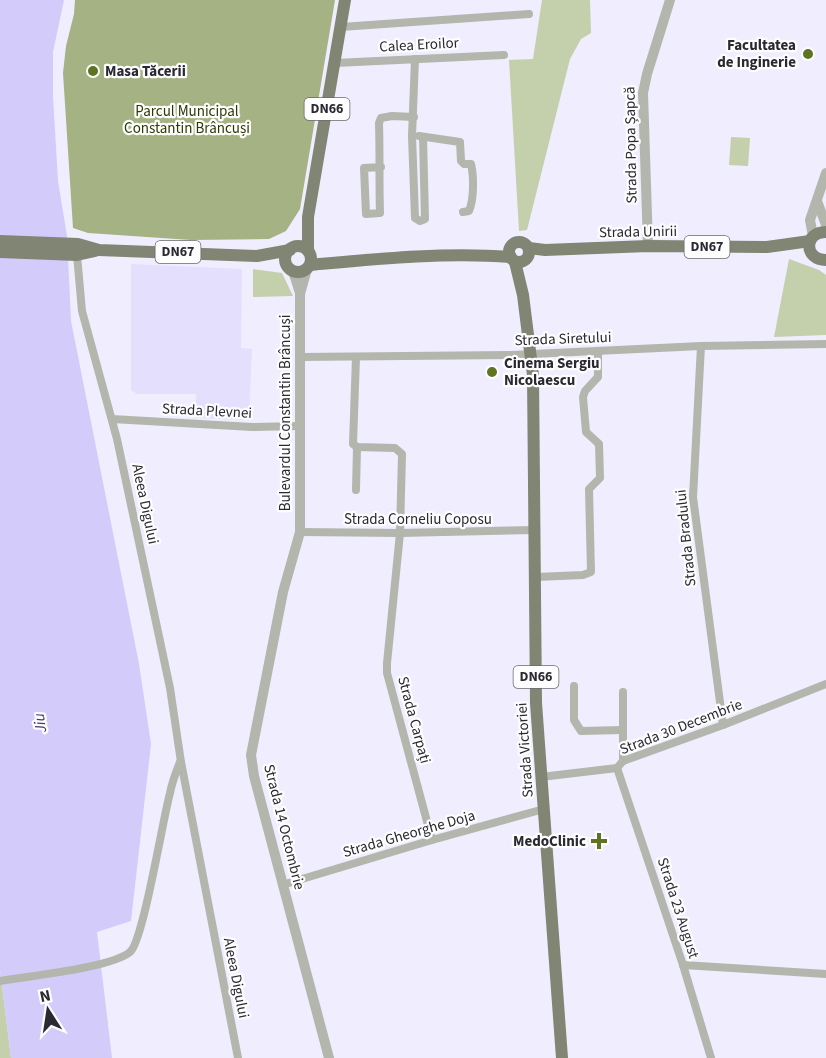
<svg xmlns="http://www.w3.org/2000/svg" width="826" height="1058" font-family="'Source Sans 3',sans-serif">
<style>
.built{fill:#e4dffd}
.green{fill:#c4cfac}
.forest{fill:#a4b284}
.water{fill:#d3cbfa}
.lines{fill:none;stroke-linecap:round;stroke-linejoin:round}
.minor{stroke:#b3b6ac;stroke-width:8}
.tertiary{stroke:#b3b6ac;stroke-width:10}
.primary{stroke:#808574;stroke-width:12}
.poi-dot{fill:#5f7322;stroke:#fdfdfd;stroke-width:2}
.labels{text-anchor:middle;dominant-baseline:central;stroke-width:4.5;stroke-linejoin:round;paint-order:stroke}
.shield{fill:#fdfdfd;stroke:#69696e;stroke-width:1.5}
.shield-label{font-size:14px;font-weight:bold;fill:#2a2931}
.street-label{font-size:15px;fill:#2a2931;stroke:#fdfdfd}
.poi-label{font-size:15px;font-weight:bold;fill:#2a2931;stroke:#fdfdfd;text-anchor:end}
.park-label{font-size:15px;fill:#2d3902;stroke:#fdfdfd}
.water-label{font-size:16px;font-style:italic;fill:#45366f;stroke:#fdfdfd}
</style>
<rect width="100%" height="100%" fill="#f0edff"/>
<path class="built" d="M131,264L242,269L241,348L252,349L249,420L195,418L196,394H137L131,390Z"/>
<g class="green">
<path d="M542,0H590L591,33L581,39L570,59L527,230L519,231L509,60L533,59Z"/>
<path d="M731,137L750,138L748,166L729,165Z"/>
<path d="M789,259L819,270L826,275V335L774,337Z"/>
<path d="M253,269L282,273L293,296L253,297Z"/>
<path d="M0,970L11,1058H0Z"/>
</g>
<path class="forest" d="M75,0H335L300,209L286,231L269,239L191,240L88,233L73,228L63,73L66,46L74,14Z"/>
<path class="water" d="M0,0H64L53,52V97L58,181L67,236L71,321L139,664L151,744L131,921L97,932L112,1058H11L0,970Z"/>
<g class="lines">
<g class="minor">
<path d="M341,27L529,14"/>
<path d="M415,59L412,136L415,218L420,221L425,219L423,137"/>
<path d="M335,63L504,55"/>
<path d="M419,136L460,142L461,161L464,164H471C474,177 474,199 469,211L463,212"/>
<path d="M381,167L364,168L366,214L380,213C379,183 380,154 379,123L381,118L392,116L414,117"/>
<path d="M77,255L82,311L117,439L170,688L181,762L238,1058"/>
<path d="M701,346L693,497L723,725"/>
<path d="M300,357L512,355L701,346L826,344"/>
<path d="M356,357L353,444L357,447L395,448L402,454L400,533L387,663V673L432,840"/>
<path d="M112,419L252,427L300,426"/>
<path d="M356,490L357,447"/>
<path d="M300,532L400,533L535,530"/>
<path d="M536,577L583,575L591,572L589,489L600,478L599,444L586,432L583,397L585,391L598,377V351"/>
<path d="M574,686V720L581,731L622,730"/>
<path d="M623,761V692"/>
<path d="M617,768L683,965L711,1058"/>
<path d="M541,777L617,768L623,761L723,725L826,684"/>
<path d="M282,885L432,840L544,809"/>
<path d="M683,965L826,974"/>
<path d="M0,981C28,976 111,968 130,952C143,942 163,818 170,793C172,782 176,772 180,762"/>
</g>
<g class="tertiary">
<path d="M817,201L826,225"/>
<path d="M813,236L810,220L826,173"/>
<path d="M648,246L643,93L647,74L670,0"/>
<path d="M307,269L300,294V532L283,592L251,755L254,776L329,1058"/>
<path d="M293,271L300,293"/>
</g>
<g class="primary">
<path d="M826,232C803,232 804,260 826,260"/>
<path d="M0,241L78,244L99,250L257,256L290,250"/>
<circle cx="519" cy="252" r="10"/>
<circle cx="298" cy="259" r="13"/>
<path d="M529,248L545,250L648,246L767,247L810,241"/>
<path d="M308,251V217L345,0"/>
<path d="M0,252L77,255L95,251"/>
<path d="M515,262L523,295L533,375L536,703L562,1058"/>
<path d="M310,265C376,259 444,252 511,257"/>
</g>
</g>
<g class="poi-dot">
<circle cx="808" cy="54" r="6"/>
<circle cx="93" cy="71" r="6"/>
<circle cx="492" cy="372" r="6"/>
<path d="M596 832h6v6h6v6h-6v6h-6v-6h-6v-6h6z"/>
</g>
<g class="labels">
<g class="shield">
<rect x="304.5" y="98" width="45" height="22" rx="4.5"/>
<rect x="684.5" y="236" width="45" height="22" rx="4.5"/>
<rect x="155.5" y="241" width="45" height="22" rx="4.5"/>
<rect x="513.5" y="666" width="45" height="22" rx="4.5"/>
</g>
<g class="shield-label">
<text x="327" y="109">DN66</text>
<text x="707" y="247">DN67</text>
<text x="178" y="252">DN67</text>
<text x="536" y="677">DN66</text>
</g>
<g class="street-label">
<text transform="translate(419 45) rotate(-3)">Calea Eroilor</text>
<text transform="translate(631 145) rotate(-91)">Strada Popa Șapcă</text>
<text transform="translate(638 232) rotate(-1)">Strada Unirii</text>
<text transform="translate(563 339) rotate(-2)">Strada Siretului</text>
<text transform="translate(207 411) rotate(3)">Strada Plevnei</text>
<text transform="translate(285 413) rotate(-90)">Bulevardul Constantin Brâncuși</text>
<text transform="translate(145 504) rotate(78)">Aleea Digului</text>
<text x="418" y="519">Strada Corneliu Coposu</text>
<text transform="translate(686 538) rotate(-96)">Strada Bradului</text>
<text transform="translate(414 720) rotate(75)">Strada Carpați</text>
<text transform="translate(681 727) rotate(-21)">Strada 30 Decembrie</text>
<text transform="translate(525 750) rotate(-94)">Strada Victoriei</text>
<text transform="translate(284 827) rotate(76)">Strada 14 Octombrie</text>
<text transform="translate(409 834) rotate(-16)">Strada Gheorghe Doja</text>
<text transform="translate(678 908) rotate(72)">Strada 23 August</text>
<text transform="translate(236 978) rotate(79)">Aleea Digului</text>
</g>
<g class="poi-label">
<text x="796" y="45">Facultatea<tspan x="796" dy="17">de Inginerie</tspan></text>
<text x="105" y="71" text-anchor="start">Masa Tăcerii</text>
<text x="504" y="363" text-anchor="start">Cinema Sergiu<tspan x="504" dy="17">Nicolaescu</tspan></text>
<text x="586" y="841">MedoClinic</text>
</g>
<g class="park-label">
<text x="187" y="111">Parcul Municipal<tspan x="187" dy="17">Constantin Brâncuși</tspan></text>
</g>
<g class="water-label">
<text transform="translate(40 723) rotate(-97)">Jiu</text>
</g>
</g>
<g transform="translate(48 1010) rotate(348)" stroke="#fdfdfd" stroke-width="4.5" paint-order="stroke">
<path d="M0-4.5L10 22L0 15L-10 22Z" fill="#2a2931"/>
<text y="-9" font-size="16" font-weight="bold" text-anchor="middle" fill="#2a2931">N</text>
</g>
</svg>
